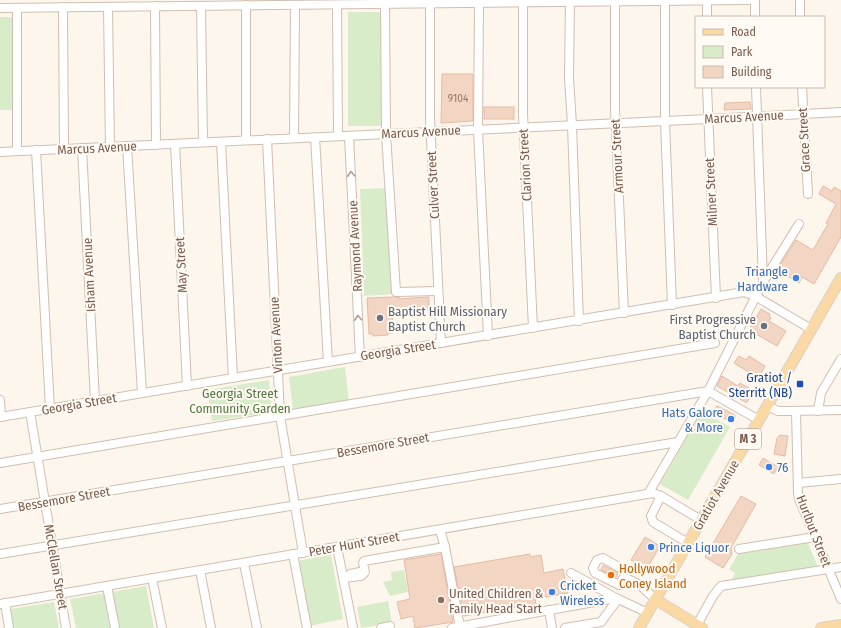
<svg xmlns="http://www.w3.org/2000/svg" width="841" height="628" font-family="'Fira Sans Condensed',sans-serif">
<style>
.green{fill:#d8ecc9}
.building{fill:#f3d5c3;stroke:#e6bba3}
.lines{fill:none;stroke-linecap:round;stroke-linejoin:round}
.minor-casing{stroke:#d1beb0;stroke-width:10}
.major-casing{stroke:#dad1cd;stroke-width:12}
.minor{stroke:#fff;stroke-width:8}
.major{stroke:#fbd9a5;stroke-width:10}
.oneway{stroke:#af9d94}
.shop-dot{fill:#3f7fe0;stroke:#fffaf3;stroke-width:1.5}
.worship-dot{fill:#6b7280;stroke:#fffaf3;stroke-width:1.5}
.transit-dot{fill:#1a4fb4;stroke:#fffaf3;stroke-width:1.5}
.food-dot{fill:#e8710a;stroke:#fffaf3;stroke-width:1.5}
.education-dot{fill:#8d6e63;stroke:#fffaf3;stroke-width:1.5}
.labels{text-anchor:middle;dominant-baseline:central;stroke-width:4;stroke-linejoin:round;paint-order:stroke}
.number-label{font-size:11px;fill:#987a6a}
.shield{fill:#fffaf3;stroke:#a28b7f;stroke-width:1}
.shield-label{font-size:12px;font-weight:bold;fill:#7a5c4d}
.street-label{font-size:13px;fill:#7a5c4d;stroke:#fffaf3}
.shop-label{font-size:13px;fill:#366cbe;stroke:#fffaf3;text-anchor:start}
.worship-label{font-size:13px;fill:#5b616d;stroke:#fffaf3;text-anchor:start}
.transit-label{font-size:13px;fill:#164399;stroke:#fffaf3;text-anchor:end}
.park-label{font-size:13px;fill:#537a41;stroke:#fffaf3}
.food-label{font-size:13px;fill:#c56008;stroke:#fffaf3;text-anchor:start}
.education-label{font-size:13px;fill:#785e54;stroke:#fffaf3;text-anchor:start}
</style>
<rect width="100%" height="100%" fill="#fdf6ec"/>
<g class="green">
<path d="M348,12H383L384,126H348Z"/>
<path d="M0,17H13L14,110H0Z"/>
<path d="M389,188L394,294L364,296L360,189Z"/>
<path d="M345,367L349,403L293,410L289,377Z"/>
<path d="M269,380L272,412L212,421L207,390Z"/>
<path d="M702,411L730,427L688,500L660,484Z"/>
<path d="M808,543L818,567L731,581L735,573L729,569L738,554Z"/>
<path d="M331,555L343,619L309,626L297,561Z"/>
<path d="M404,570L408,592L390,596L383,582L392,580L391,572Z"/>
<path d="M146,586L154,628H118L111,592Z"/>
<path d="M105,593L111,628H76L70,599Z"/>
<path d="M388,601L392,623L361,628L357,607Z"/>
<path d="M54,602L59,628H13L10,609Z"/>
</g>
<g class="building">
<path d="M442,74H473V121L441,123Z"/>
<path d="M750,102L751,109L724,110L725,103Z"/>
<rect x="484" y="107" width="30" height="12"/>
<path d="M823,186L832,191L834,187L841,191V237L814,284L802,277L799,283L777,270L796,240L813,250L828,224L826,223L836,204L819,194Z"/>
<path d="M393,297H399V299L429,297V310L392,312L393,333H388V335L373,336V334H369L367,298Z"/>
<path d="M761,309L770,314L769,316L771,318L769,321L786,331L777,346L749,330Z"/>
<path d="M739,356L746,360L749,356L765,366L758,378L734,363Z"/>
<path d="M722,376L738,386L740,383L754,391L747,402H745L717,386Z"/>
<path d="M717,406L735,415V419L733,423L714,413Z"/>
<path d="M780,435L788,436L785,456L774,454L777,438Z"/>
<path d="M763,458L778,467L774,474L759,465Z"/>
<path d="M741,496L756,504L731,548L732,554L723,568L705,557Z"/>
<path d="M645,537L660,546L646,570L631,560Z"/>
<path d="M441,554L453,622L415,628L413,616L401,619L397,602L410,599L404,560Z"/>
<path d="M530,554V557L541,555L544,573L563,569L568,593L535,599L536,604L464,616L454,567Z"/>
<path d="M603,565L618,573L616,577L601,570Z"/>
</g>
<g class="lines">
<defs>
<g id="minor">
<path d="M570,0L569,78L572,125L579,321"/>
<path d="M615,0V108L624,313"/>
<path d="M755,0V17"/>
<path d="M800,0V17"/>
<path d="M665,1V121L672,305"/>
<path d="M523,2V114L533,328"/>
<path d="M430,3V118L441,343"/>
<path d="M479,3L478,130L488,336"/>
<path d="M385,4L386,134L396,292L438,291"/>
<path d="M246,5V140"/>
<path d="M337,5L338,136"/>
<path d="M155,6L156,145"/>
<path d="M201,6L203,142"/>
<path d="M63,7L64,149"/>
<path d="M108,7L110,147"/>
<path d="M0,8L748,0"/>
<path d="M17,8V151"/>
<path d="M707,17V0"/>
<path d="M707,87L716,298"/>
<path d="M756,87L763,281"/>
<path d="M802,87L808,194"/>
<path d="M349,136L360,357"/>
<path d="M315,137L328,362"/>
<path d="M294,138L295,5"/>
<path d="M267,139L280,416L303,553"/>
<path d="M221,142L233,378"/>
<path d="M175,144L187,386"/>
<path d="M127,146L142,393"/>
<path d="M82,148L95,401"/>
<path d="M36,150L50,409"/>
<path d="M0,152L708,119L841,112"/>
<path d="M0,400L1,417"/>
<path d="M767,406L778,411H788L841,410"/>
<path d="M796,411L798,493L799,499L841,599"/>
<path d="M818,411L821,393L841,359"/>
<path d="M30,412L66,628"/>
<path d="M0,417L744,292L755,296L811,329"/>
<path d="M0,463L715,343"/>
<path d="M798,483L841,479"/>
<path d="M648,494L708,391L763,282L799,224"/>
<path d="M661,496L651,516L653,522L688,543"/>
<path d="M0,509L708,391L759,420"/>
<path d="M337,547L353,628"/>
<path d="M445,547L460,627"/>
<path d="M739,549L815,537"/>
<path d="M0,554L678,442"/>
<path d="M293,554L307,628"/>
<path d="M244,563L257,628"/>
<path d="M200,570L211,628"/>
<path d="M571,573L616,598L648,613"/>
<path d="M363,574L365,572L363,563L364,561L445,547L440,530"/>
<path d="M624,577L619,585L595,573L593,568L597,560L603,558L627,572L624,577L640,585L655,599"/>
<path d="M152,578L162,628"/>
<path d="M343,578L361,576L363,574L360,572L350,574L349,576"/>
<path d="M107,586L115,628"/>
<path d="M5,603L9,628"/>
<path d="M0,604L653,493L661,496L701,520"/>
<path d="M549,610L552,628"/>
<path d="M697,625L713,596L721,586L841,567"/>
<path d="M381,628L390,626"/>
<path d="M452,628L616,598"/>
<path d="M565,628L601,622L618,599"/>
</g>
<g id="major">
<path d="M655,599L702,628"/>
<path d="M639,628L841,278"/>
<path d="M821,628L841,625"/>
</g>
</defs>
<use href="#minor" class="minor-casing"/>
<use href="#major" class="major-casing"/>
<use href="#minor" class="minor"/>
<use href="#major" class="major"/>
</g>
<defs><path id="oneway-chevron" d="M-2-3.5L2.5 0L-2 3.5" fill="none" stroke-width="1.6" stroke-linecap="round" stroke-linejoin="round"/></defs>
<g class="oneway">
<use href="#oneway-chevron" transform="translate(351 174) rotate(-93)"/>
<use href="#oneway-chevron" transform="translate(358 318) rotate(-93)"/>
</g>
<g class="shop-dot">
<circle cx="796" cy="278" r="4"/>
<circle cx="731" cy="419" r="4"/>
<circle cx="769" cy="467" r="4"/>
<circle cx="651" cy="547" r="4"/>
<circle cx="552" cy="592" r="4"/>
</g>
<g class="worship-dot">
<circle cx="380" cy="318" r="4"/>
<circle cx="764" cy="326" r="4"/>
</g>
<rect class="transit-dot" x="796" y="380" width="8" height="8" rx="2"/>
<circle class="food-dot" cx="611" cy="575" r="4"/>
<circle class="education-dot" cx="441" cy="600" r="4"/>
<g class="labels">
<g class="number-label">
<text x="458" y="98">9104</text>
</g>
<rect class="shield" x="735" y="429" width="26" height="20" rx="3"/>
<g class="shield-label">
<text x="748" y="439">M 3</text>
</g>
<g class="street-label">
<text transform="translate(744 117) rotate(-3)">Marcus Avenue</text>
<text transform="translate(421 132) rotate(-3)">Marcus Avenue</text>
<text transform="translate(804 140) rotate(-93)">Grace Street</text>
<text transform="translate(97 148) rotate(-3)">Marcus Avenue</text>
<text transform="translate(617 156) rotate(-93)">Armour Street</text>
<text transform="translate(525 165) rotate(-93)">Clarion Street</text>
<text transform="translate(433 185) rotate(-93)">Culver Street</text>
<text transform="translate(711 192) rotate(-93)">Milner Street</text>
<text transform="translate(355 246) rotate(-93)">Raymond Avenue</text>
<text transform="translate(181 265) rotate(-93)">May Street</text>
<text transform="translate(89 275) rotate(-93)">Isham Avenue</text>
<text transform="translate(276 335) rotate(-93)">Vinton Avenue</text>
<text transform="translate(398 350) rotate(-9)">Georgia Street</text>
<text transform="translate(79 404) rotate(-10)">Georgia Street</text>
<text transform="translate(383 445) rotate(-10)">Bessemore Street</text>
<text transform="translate(716 495) rotate(-60)">Gratiot Avenue</text>
<text transform="translate(64 499) rotate(-10)">Bessemore Street</text>
<text transform="translate(814 531) rotate(69)">Hurlbut Street</text>
<text transform="translate(354 544) rotate(-10)">Peter Hunt Street</text>
<text transform="translate(56 567) rotate(80)">McClellan Street</text>
</g>
<g class="shop-label">
<text x="788" y="271" text-anchor="end">Triangle<tspan x="788" dy="15">Hardware</tspan></text>
<text x="723" y="412" text-anchor="end">Hats Galore<tspan x="723" dy="15">&amp; More</tspan></text>
<text x="777" y="467">76</text>
<text x="659" y="547">Prince Liquor</text>
<text x="560" y="585">Cricket<tspan x="560" dy="15">Wireless</tspan></text>
</g>
<g class="worship-label">
<text x="388" y="311">Baptist Hill Missionary<tspan x="388" dy="15">Baptist Church</tspan></text>
<text x="756" y="319" text-anchor="end">First Progressive<tspan x="756" dy="15">Baptist Church</tspan></text>
</g>
<g class="transit-label">
<text x="792" y="377">Gratiot /<tspan x="792" dy="15">Sterritt (NB)</tspan></text>
</g>
<g class="park-label">
<text x="240" y="393">Georgia Street<tspan x="240" dy="15">Community Garden</tspan></text>
</g>
<g class="food-label">
<text x="619" y="568">Hollywood<tspan x="619" dy="15">Coney Island</tspan></text>
</g>
<g class="education-label">
<text x="449" y="593">United Children &amp;<tspan x="449" dy="15">Family Head Start</tspan></text>
</g>
</g>
<rect x="695" y="16" width="130" height="72" fill="#fffaf3" stroke="#cabbb1"/>
<rect x="703" y="29" width="20" height="6" fill="#fbd9a5" stroke="#cabbb1"/>
<text x="731" y="36" font-size="12" fill="#7a5c4d">Road</text>
<rect x="703" y="46" width="20" height="12" fill="#d8ecc9" stroke="#cabbb1"/>
<text x="731" y="56" font-size="12" fill="#7a5c4d">Park</text>
<rect x="703" y="66" width="20" height="12" fill="#f3d5c3" stroke="#cabbb1"/>
<text x="731" y="76" font-size="12" fill="#7a5c4d">Building</text>
</svg>
